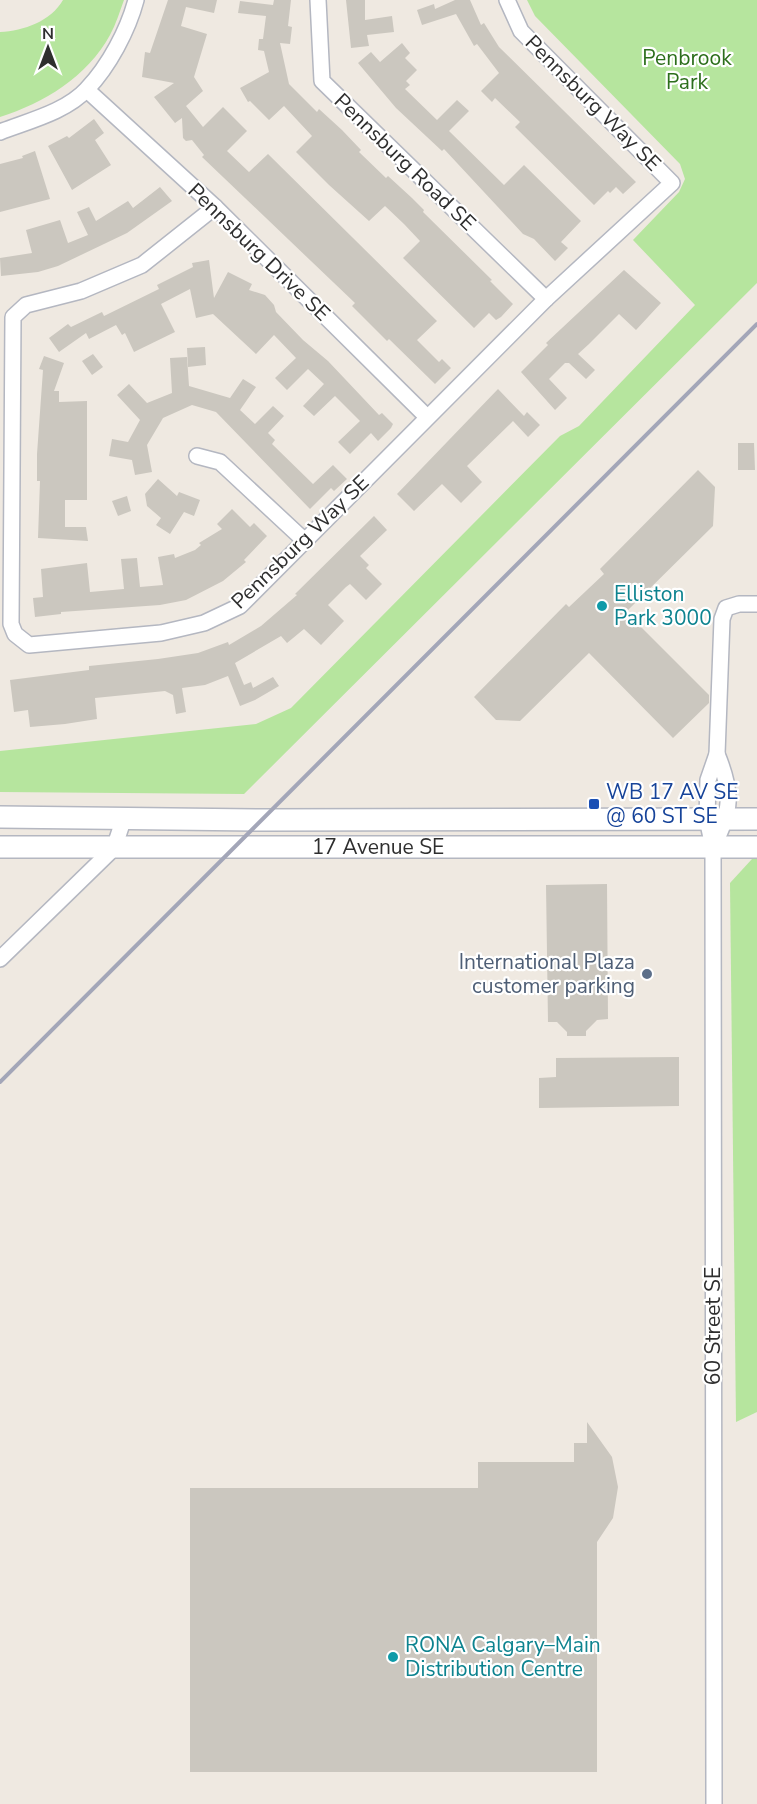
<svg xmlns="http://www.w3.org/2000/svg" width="757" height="1804" font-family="'Nunito Sans',sans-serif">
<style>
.green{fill:#b6e59e}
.building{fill:#cbc7bf}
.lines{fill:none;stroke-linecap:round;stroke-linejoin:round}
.street-casing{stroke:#b4b7c1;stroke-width:18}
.secondary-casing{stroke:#b4b7c1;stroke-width:24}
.street{stroke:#fff;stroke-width:15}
.secondary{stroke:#fff;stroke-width:21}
.rail{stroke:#a3a6b8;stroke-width:4}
.culture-dot{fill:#0f9aa8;stroke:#fff;stroke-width:2}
.transit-dot{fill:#1a4fb4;stroke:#fff;stroke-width:2}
.service-dot{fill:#5c6f8a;stroke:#fff;stroke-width:2}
.labels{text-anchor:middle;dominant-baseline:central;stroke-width:4.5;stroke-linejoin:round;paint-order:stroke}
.park-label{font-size:21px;fill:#2c6e1b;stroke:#fff}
.street-label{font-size:21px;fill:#2e2e2e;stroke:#fff}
.culture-label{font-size:21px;fill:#0d838f;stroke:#fff;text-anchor:start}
.transit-label{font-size:21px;fill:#164399;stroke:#fff;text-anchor:start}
.service-label{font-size:21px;fill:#4e5e75;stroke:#fff;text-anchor:end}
</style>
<rect width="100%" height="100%" fill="#efe9e1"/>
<g class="green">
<path d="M63,0H124C120,11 116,24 110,35C87,77 44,103 0,117V32C24,31 51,21 63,0Z"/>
<path d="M527,0H757V283L244,794L0,792V751L256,724L291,708L560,436L579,426L695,305L633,240L679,192L685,179L680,164L535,16Z"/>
<path d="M752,859H757V1412L736,1422L730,883Z"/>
</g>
<g class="building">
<path d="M168,0H217L214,13L186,7L181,26L207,34L194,77L203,91L186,106L203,127L223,107L247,131L227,151L249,172L268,154L437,321L417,340L439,362L442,359L451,368L435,384L389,339L387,341L352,306L355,303L202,157L204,155L192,140L186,141L183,138L182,118L175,123L154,97L174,83L142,77L145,52L150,53Z"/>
<path d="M274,0H291L288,26L292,27L290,44L280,43L289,84L317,112L319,109L342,130L361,150L359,152L386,178L388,176L412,198L424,210L423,212L492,280L490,281L513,304L501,317L496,320L489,313L474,328L403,258L420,241L404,224L385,206L369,221L329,185L296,152L312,136L284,106L269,120L250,101L248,102L240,88L269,72L264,51L258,50L259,39H263L266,16L238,13L240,1L273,5Z"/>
<path d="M346,0H365V20L392,16L394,32L367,35L369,46L351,48Z"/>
<path d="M455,0H470L481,25L484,23L499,47L636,182L623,194L616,187L610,193L608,191L594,205L515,127L520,122L495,98L492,102L481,91L499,73L477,44L474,46L456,14L422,25L417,10L434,4L435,9Z"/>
<path d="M402,43L410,53L405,58L417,70L406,81L410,85L405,89L437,120L457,100L469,111L449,131L504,185L524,165L581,221L561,242L568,248L555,261L534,239L523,234L444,149L442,151L396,108L358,63L371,52L380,62Z"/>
<path d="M94,119L104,133L95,140L111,165L72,190L48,146L67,136L69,138Z"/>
<path d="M35,151L50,199L0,212V164L23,158L22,156Z"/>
<path d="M160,187L172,201L127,233L58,266L38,272L1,276L0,258L32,253L26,230L60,220L68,243L88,235L77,212L89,207L96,221L128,201L133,208Z"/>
<path d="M209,260L214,298L228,272L252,284L249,290L265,295L274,305L276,312L303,340L328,361L379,415L382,413L393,424L391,428L378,441L371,433L350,454L338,442L360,421L335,396L314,416L303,406L324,384L308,369L287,390L275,378L296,358L274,335L256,354L213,314L196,318L190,289L161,304L175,332L134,352L125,333L122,335L116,325L89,339L86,333L59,352L49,338L68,324L71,327L102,312L104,316L159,289L157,285L193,267L192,263Z"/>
<path d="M624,270L661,303L636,330L619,314L589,344L578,354L595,370L586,379L569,363H565L549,379L567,398L555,410L521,372L548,345L546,343Z"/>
<path d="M205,347L206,365L188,367L187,348Z"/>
<path d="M93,354L103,367L92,375L82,361Z"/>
<path d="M44,356L64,363L54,391H59V402L87,401V500H65V527H86L88,541L38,538L40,481H37V454L43,370L39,369Z"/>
<path d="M187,357L189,386L230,398L243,379L256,387L240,410L255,424L273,406L284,416L268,433L275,440L272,444L313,484L333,465L347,479L334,491L331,488L310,509L216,412L192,405L163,418L147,445L152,472L135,475L132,460L109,456L112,439L128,442L140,420L117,395L129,384L147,403L172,393L170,358Z"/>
<path d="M498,389L524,416L527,412L540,425L528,437L513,421L467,466L482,482L461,503L442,484L414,511L397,494Z"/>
<path d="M738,443H754L755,470H738Z"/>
<path d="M698,470L715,487L713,526L626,612L709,695V703L673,738L589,653L520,721L496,720L474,697L566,604L569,607L604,574L600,569Z"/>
<path d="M158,479L177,496L179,492L200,500L194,516L184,512L170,534L156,525L161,518L147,506L145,494Z"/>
<path d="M127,496L131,511L118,516L112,501Z"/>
<path d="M232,509L250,527L254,523L267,536L244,560L246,562L223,581L186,600L160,605L61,612V614L35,617L33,598L43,597L41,569L87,563L90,592L124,589L121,559L137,558L140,587L163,585L158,557L174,554L175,558L195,550L201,545L199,543L222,529L217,524Z"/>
<path d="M374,516L387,530L360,556L369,565L366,568L382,584L366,600L350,584L346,587L328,605L344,621L321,645L304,629L287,643L281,636L235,663L244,685L251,682L253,688L273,677L279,686L255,700L240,706L228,676L205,685L182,688L186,712L176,714L173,695L165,691L95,698L97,719L65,724L30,727L28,710L14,712L10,680L89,670V666L158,659L198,653L228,642L229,645L261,626L297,595L295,594Z"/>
<path d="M607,884L608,1019L597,1020L586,1031V1036H567V1032L557,1022H548L546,885Z"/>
<path d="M679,1057V1106L539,1108V1078L556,1077V1058Z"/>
<path d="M587,1422L612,1457L618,1487L613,1518L597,1542V1772H190V1488H478V1462H574V1443H587Z"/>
</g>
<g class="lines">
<defs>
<g id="street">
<path d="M318,0L322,81L546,299"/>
<path d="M87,90L215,207L427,417"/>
<path d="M0,132C28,121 66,112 87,89C109,66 128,30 136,0"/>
<path d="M215,207L142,265L81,291L26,305L13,317L11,624L15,634L29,645L161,633L204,623L240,606L546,299L672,183L521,31L507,0"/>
<path d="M197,456L220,462L306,542"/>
<path d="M713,847C732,810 733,793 717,754"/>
<path d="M0,959L114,848L124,818"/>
<path d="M714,1804L713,847L707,819L708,780L717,754L722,619L726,608L739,604H757"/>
</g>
<g id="secondary">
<path d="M0,817L261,820L757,819"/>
<path id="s1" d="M0,847H757"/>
</g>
</defs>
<use href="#street" class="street-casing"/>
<use href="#secondary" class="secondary-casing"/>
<use href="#street" class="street"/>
<use href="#secondary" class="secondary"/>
<path class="rail" d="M0,1082L757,324"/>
</g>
<g class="culture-dot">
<circle cx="602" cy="606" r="6"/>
<circle cx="393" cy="1657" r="6"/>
</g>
<rect class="transit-dot" x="588" y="798" width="12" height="12" rx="3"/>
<circle class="service-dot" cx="647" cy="974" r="6"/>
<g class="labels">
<g class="park-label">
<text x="687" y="58">Penbrook<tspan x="687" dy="24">Park</tspan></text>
</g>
<g class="street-label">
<text transform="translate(593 103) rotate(45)">Pennsburg Way SE</text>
<text transform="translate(405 162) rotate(44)">Pennsburg Road SE</text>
<text transform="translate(259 252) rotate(44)">Pennsburg Drive SE</text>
<text transform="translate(300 542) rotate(-44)">Pennsburg Way SE</text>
<text stroke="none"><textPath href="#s1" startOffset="378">17 Avenue SE</textPath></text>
<text transform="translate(713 1326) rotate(-90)">60 Street SE</text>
</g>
<g class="culture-label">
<text x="614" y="594">Elliston<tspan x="614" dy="24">Park 3000</tspan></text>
<text x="405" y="1645">RONA Calgary–Main<tspan x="405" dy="24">Distribution Centre</tspan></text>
</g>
<g class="transit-label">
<text x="606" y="792">WB 17 AV SE<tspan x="606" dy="24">@ 60 ST SE</tspan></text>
</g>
<g class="service-label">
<text x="635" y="962">International Plaza<tspan x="635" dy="24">customer parking</tspan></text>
</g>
</g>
<g transform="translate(48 48)" stroke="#ffffff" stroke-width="4.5" paint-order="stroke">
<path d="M0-4.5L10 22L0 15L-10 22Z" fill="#2e2e2e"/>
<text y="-9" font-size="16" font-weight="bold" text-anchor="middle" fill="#2e2e2e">N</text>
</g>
</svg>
